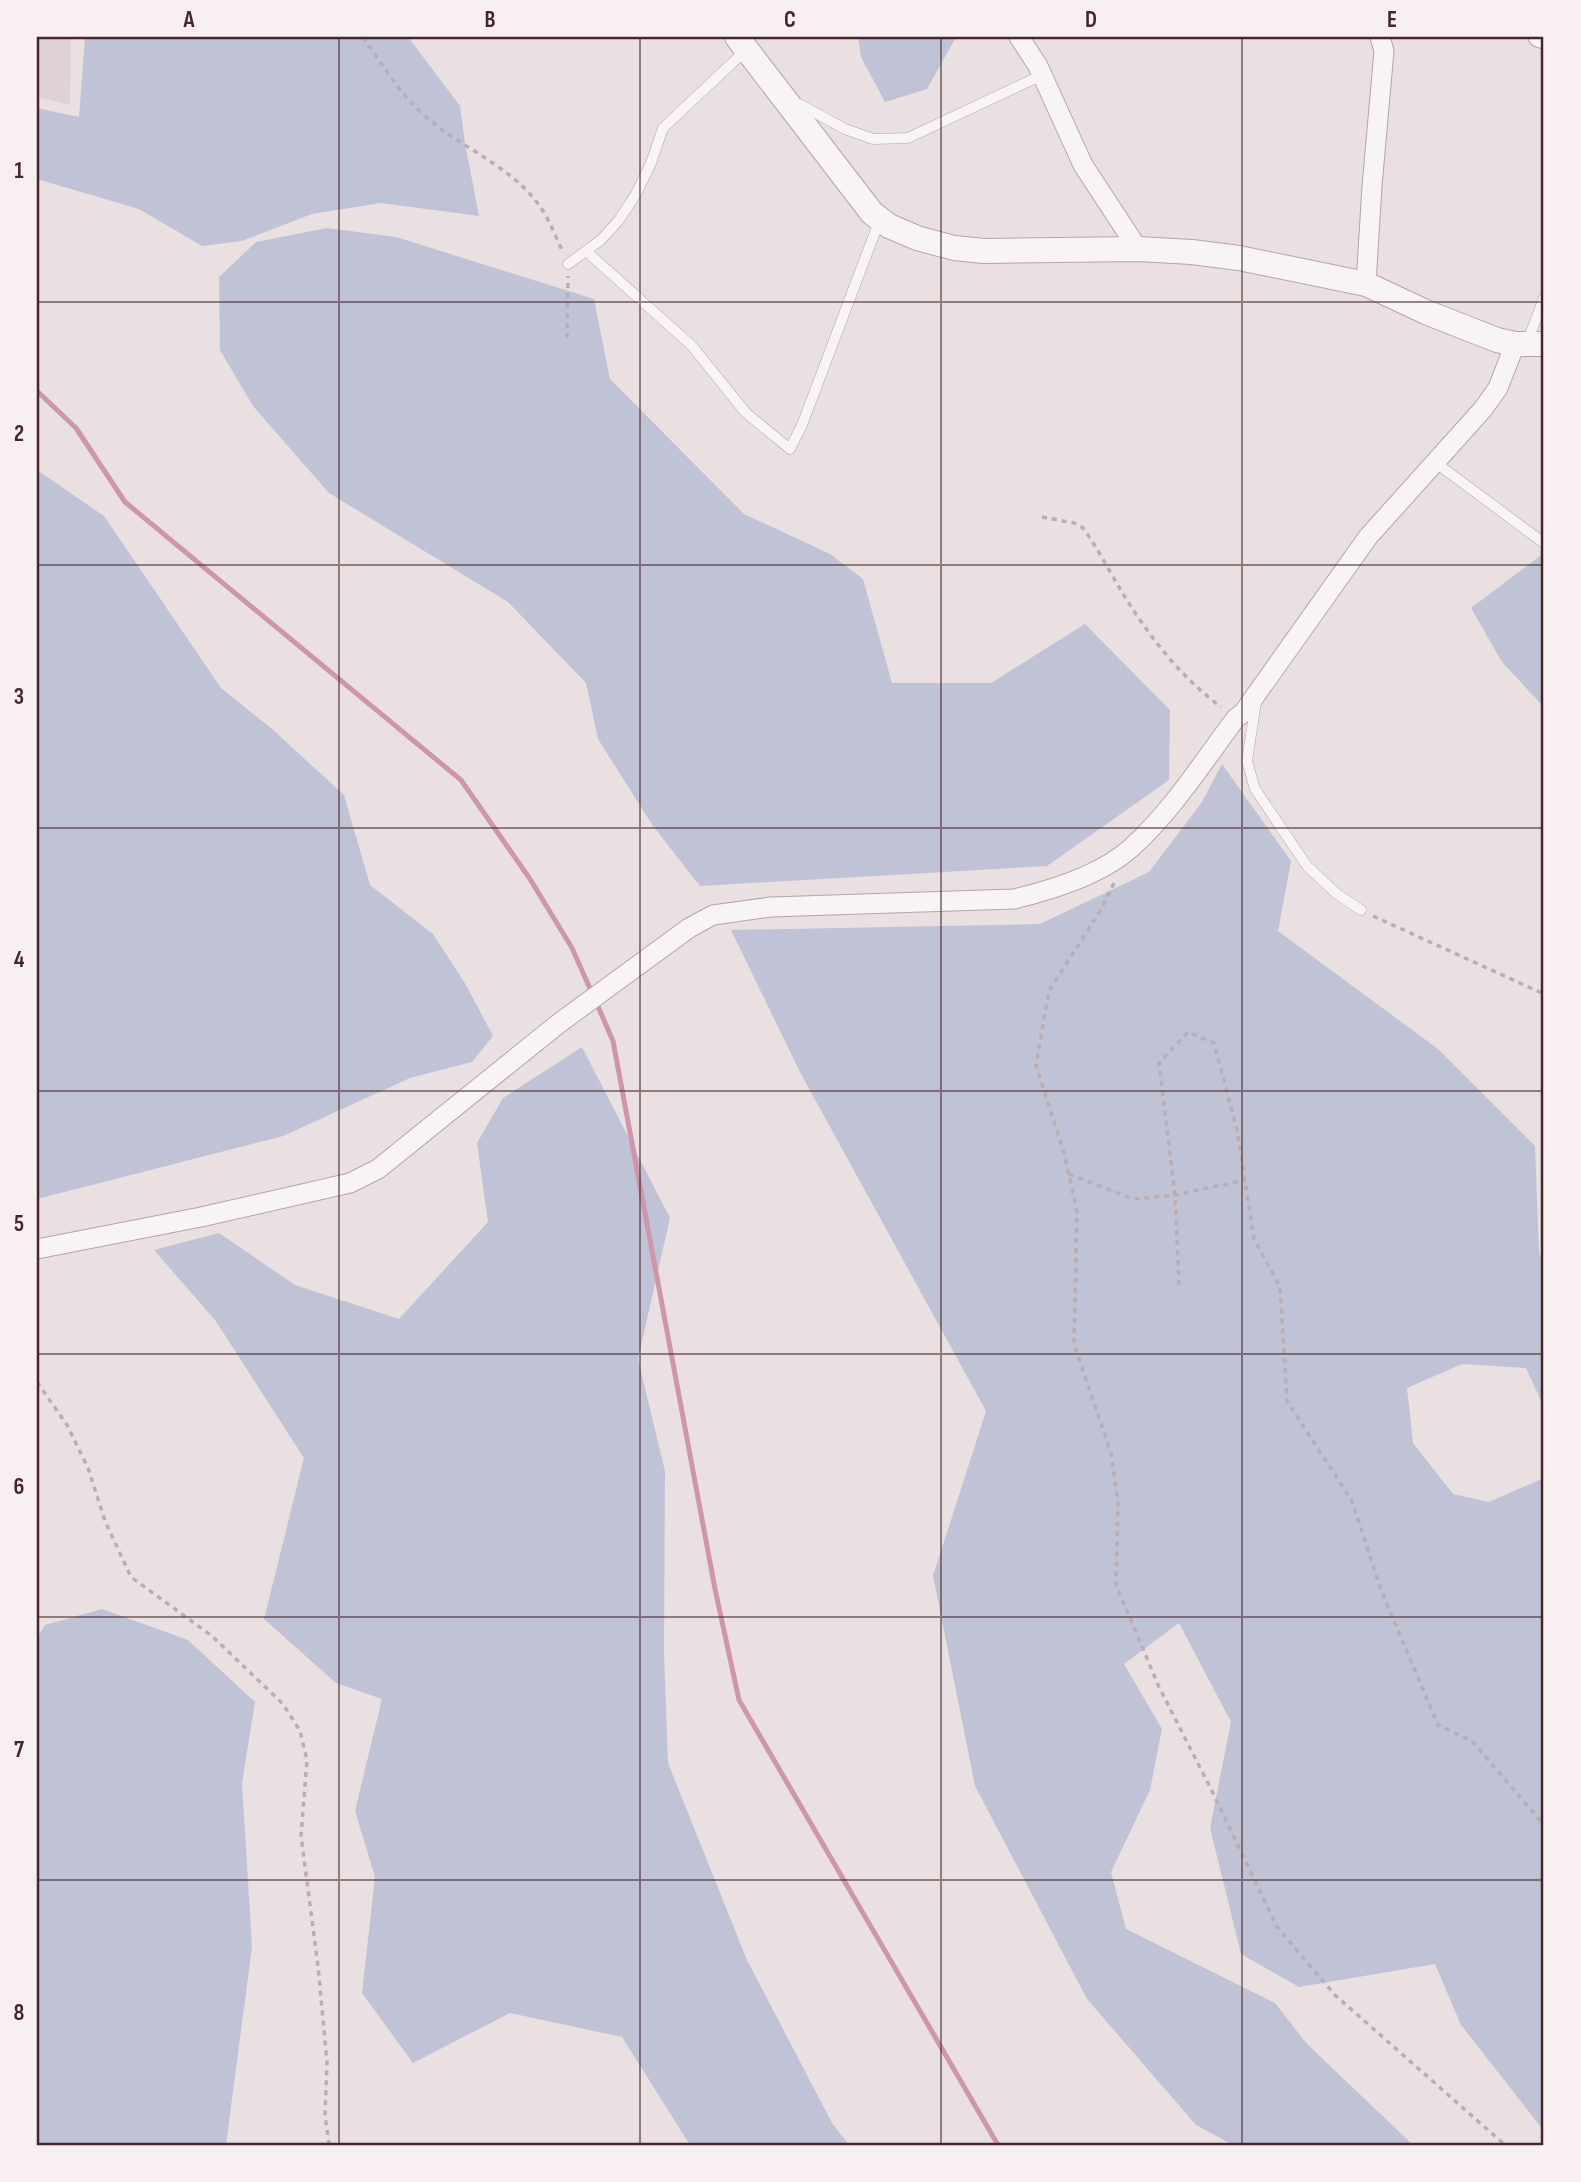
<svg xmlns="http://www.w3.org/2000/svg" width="1581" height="2182" font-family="'Sofia Sans Condensed',sans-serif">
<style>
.built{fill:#e0d1d4}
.green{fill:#c0c2d5}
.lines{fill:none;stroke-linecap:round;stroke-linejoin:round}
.stream{stroke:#ce97a9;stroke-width:5}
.service-casing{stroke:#b5a4a8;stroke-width:11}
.minor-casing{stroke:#b5a4a8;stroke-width:21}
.tertiary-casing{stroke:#b5a4a8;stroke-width:26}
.path{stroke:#bbadb0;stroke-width:3.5;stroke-dasharray:5 5;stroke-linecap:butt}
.service{stroke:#f8f3f4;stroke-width:10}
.minor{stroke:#f8f3f4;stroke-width:19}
.tertiary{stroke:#f8f3f4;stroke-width:24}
.grid{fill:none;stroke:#44262c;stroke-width:2;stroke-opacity:0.55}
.neatline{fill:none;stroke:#44262c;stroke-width:2.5}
.grid-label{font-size:23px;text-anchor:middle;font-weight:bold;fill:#44262c}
</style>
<rect width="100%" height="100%" fill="#eae0e2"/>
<path class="built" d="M37,37H71L70,105L37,97Z"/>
<g class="green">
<path d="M85,37H408L460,106L465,143L479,216L381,203L312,214L242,241L202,246L139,209L37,179V108L79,117Z"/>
<path d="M858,37H955V39L927,89L885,102L861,57Z"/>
<path d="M327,228L396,237L594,299L610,379L744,514L830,554L863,579L892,683H991L1085,624L1170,710L1169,780L1047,866L700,886L653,826L598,739L586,683L508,602L329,493L253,406L220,350L219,277L256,242Z"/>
<path d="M37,470L104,516L221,688L272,729L344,795L370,885L433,934L466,985L493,1036L472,1062L410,1078L283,1136L37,1199Z"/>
<path d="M1544,553V703L1541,704L1502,662L1471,608Z"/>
<path d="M1222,764L1291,861L1278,931L1438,1049L1535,1146L1539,1253L1544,1265V1407L1526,1368L1462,1364L1407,1388L1413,1443L1453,1494L1489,1502L1544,1478V2131L1461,2025L1435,1964L1299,1987L1241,1954L1210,1828L1231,1722L1179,1623L1124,1664L1162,1729L1150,1790L1111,1872L1126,1929L1275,2003L1307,2044L1411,2143L1421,2145H1233L1196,2125L1087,1999L975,1786L933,1576L986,1411L801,1074L731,930L1040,924L1149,872L1202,802Z"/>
<path d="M582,1047L670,1218L638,1359L665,1471L664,1652L668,1763L747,1960L832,2123L849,2145H690L622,2037L510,2013L413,2063L362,1993L375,1877L355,1811L382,1699L336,1683L264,1619L304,1458L215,1320L154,1250L219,1233L295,1285L399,1319L488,1222L477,1143L503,1098Z"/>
<path d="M102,1609L188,1640L255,1702L242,1783L252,1947L226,2145H37V1638L45,1625Z"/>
</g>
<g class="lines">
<g class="stream">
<path d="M37,391L76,428L125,502L461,780L530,879L572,948L592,993"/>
<path d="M596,1002L613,1041L715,1589L739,1700L998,2145"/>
</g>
<defs>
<g id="service">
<path d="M799,104L845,129L873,139L908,138L1042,75"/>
<path d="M586,251L692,346L746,413L790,449L802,425L880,219"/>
<path d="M568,264L601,240L619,220L636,194L651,163L663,128L746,50"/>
<path d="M1527,343L1544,298"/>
<path d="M1436,463L1544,543"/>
<path d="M1256,702L1247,761L1255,789L1307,866L1337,894L1361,910"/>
</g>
<g id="minor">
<path d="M1019,37L1038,66L1083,165L1138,249"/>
<path d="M1538,37L1544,39"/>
<path d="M1366,284L1372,186L1384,51L1380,37"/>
<path d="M37,1249L201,1217L350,1183L378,1169L558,1024L689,928L713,915L771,907L1014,899C1052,890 1102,874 1131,848C1172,811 1203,762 1236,718L1243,713L1368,537L1483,409L1498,388L1515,344"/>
</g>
<path id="tertiary" d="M737,37L872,213L889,226L917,238L954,248L984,251L1138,249L1192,252L1239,258L1366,284L1428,313L1497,340L1515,344H1544"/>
</defs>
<use href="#service" class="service-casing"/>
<use href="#minor" class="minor-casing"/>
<use href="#tertiary" class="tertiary-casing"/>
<g class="path">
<path d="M363,37C384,67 402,98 431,121C466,150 515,169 541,208C550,221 556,238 563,252"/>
<path d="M567,338L568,276"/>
<path d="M1042,517L1074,523L1083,528C1099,550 1111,575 1125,597C1151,639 1182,678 1221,707"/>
<path d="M1114,883L1100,911L1049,991L1036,1065L1064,1153L1077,1212L1074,1344L1111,1453L1118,1504L1116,1585L1159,1687L1211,1789L1277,1927L1335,1995L1505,2145"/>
<path d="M1373,916L1544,994"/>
<path d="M1069,1174L1133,1199L1175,1195L1245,1180"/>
<path d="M1179,1285L1175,1195L1159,1063L1188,1032L1214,1043L1237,1130L1254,1239L1280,1287L1287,1401L1352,1501L1381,1590L1438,1725L1472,1741L1544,1825"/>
<path d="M37,1382L67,1425L88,1468L105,1521L131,1577L212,1636L283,1704L300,1731L307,1760L301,1836L318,1966L327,2062L325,2115L329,2145"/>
</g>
<use href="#service" class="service"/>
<use href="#minor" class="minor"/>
<use href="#tertiary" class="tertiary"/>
</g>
<path class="grid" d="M339,37V2145M640,37V2145M941,37V2145M1242,37V2145M37,302H1544M37,565H1544M37,828H1544M37,1091H1544M37,1354H1544M37,1617H1544M37,1880H1544"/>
<rect width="1581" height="2182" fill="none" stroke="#f7eff1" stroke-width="77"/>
<rect x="38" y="38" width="1504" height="2106" class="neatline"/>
<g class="grid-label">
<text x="189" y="27">A</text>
<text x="490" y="27">B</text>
<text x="790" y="27">C</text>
<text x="1091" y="27">D</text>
<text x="1392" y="27">E</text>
<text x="19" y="178">1</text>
<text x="19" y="441">2</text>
<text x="19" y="704">3</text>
<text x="19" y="967">4</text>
<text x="19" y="1231">5</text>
<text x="19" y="1494">6</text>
<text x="19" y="1757">7</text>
<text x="19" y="2020">8</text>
</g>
</svg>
